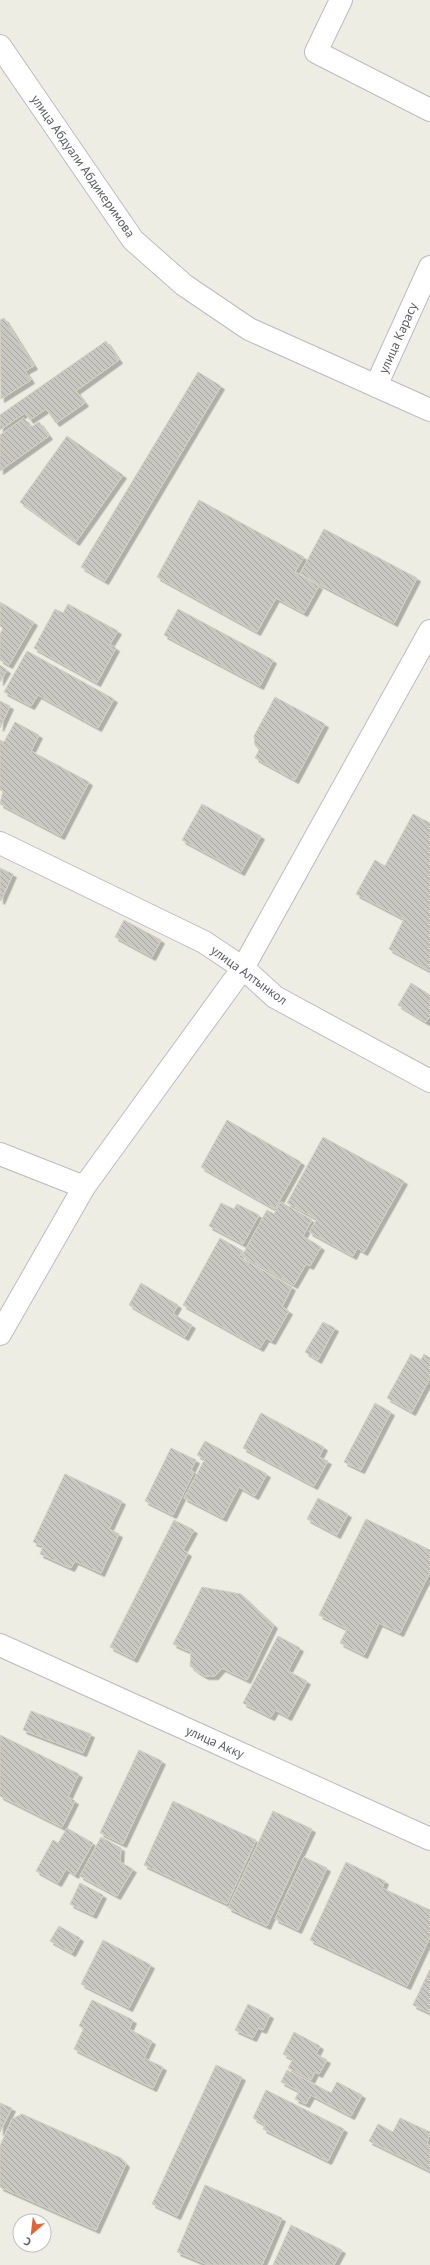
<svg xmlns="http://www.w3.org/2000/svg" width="430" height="2265" font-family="'PT Sans',sans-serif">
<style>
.building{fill:url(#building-back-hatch);stroke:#d2d0c2;filter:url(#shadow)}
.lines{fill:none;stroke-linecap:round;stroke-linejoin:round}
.minor-casing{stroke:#bbbcc2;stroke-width:24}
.minor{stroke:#fff;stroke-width:22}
.labels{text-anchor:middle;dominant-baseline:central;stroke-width:3;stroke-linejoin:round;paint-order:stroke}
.street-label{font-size:13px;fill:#5c5e64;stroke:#fff}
</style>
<defs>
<pattern id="building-back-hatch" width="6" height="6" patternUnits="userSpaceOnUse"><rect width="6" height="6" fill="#c9c7c1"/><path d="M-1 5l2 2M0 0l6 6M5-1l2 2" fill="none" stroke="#a6a5a0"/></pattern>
<filter id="shadow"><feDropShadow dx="3.5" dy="3.5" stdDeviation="0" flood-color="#0004"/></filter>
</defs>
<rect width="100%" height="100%" fill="#eeede4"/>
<g class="building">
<path d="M4,318L34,366L25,371L31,380L1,399L0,320Z"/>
<path d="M106,341L119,360L76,391L85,403L56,423L46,409L30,420L25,413L0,430V415Z"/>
<path d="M198,372L221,386L105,581L81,567Z"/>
<path d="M24,418L31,427L39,422L49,436L0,471V435Z"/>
<path d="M67,436L123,475L76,542L20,502Z"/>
<path d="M199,500L304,557L295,572L319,586L304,613L276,598L257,632L157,577Z"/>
<path d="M324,529L417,578L394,623L300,574Z"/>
<path d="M0,602L34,622L9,665L0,660V634L3,628L0,626Z"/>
<path d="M68,604L118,631L110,644L116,648L97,683L34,648L55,609L63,613Z"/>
<path d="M178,609L273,660L260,686L164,635Z"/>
<path d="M27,651L114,699L98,728L38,695L31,706L4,692Z"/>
<path d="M0,665L7,670L0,682Z"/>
<path d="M275,697L325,724L295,780L255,758L259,750L255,745L254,736Z"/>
<path d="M0,701L10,706L0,728Z"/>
<path d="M15,722L39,735L31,751L89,782L61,836L0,804L3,791L0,790V740L4,742Z"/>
<path d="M202,804L261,836L241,872L182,840Z"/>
<path d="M413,814L430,823V971L389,949L404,919L356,894L375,860L385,866Z"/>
<path d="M0,868L13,874L1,901L0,900Z"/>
<path d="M124,920L161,940L152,957L115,937Z"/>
<path d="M411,983L430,995V1016L426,1022L398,1005Z"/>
<path d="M227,1120L301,1162L275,1209L201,1167Z"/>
<path d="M323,1137L404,1181L364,1252L357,1248L353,1256L309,1232L317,1219L287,1203Z"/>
<path d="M281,1202L312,1220L303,1236L321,1247L310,1266L306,1264L294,1285L242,1256L267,1210L274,1214Z"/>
<path d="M221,1203L234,1209L237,1204L259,1215L243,1244L209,1226Z"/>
<path d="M220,1238L243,1251L239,1257L292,1287L282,1307L289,1311L272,1341L266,1338L260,1348L183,1305Z"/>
<path d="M141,1283L178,1305L173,1314L192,1325L185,1337L129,1305Z"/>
<path d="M323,1322L335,1328L318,1360L305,1352Z"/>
<path d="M411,1354L421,1360L424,1354L430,1358V1378L412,1412L387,1398Z"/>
<path d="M375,1403L391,1412L361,1470L344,1462Z"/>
<path d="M261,1413L324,1447L319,1457L328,1461L314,1486L243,1448Z"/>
<path d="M205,1441L267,1474L255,1496L239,1487L223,1518L184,1498L205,1459L197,1455Z"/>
<path d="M171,1448L196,1460L191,1470L194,1472L173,1515L145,1501Z"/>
<path d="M65,1474L122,1501L109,1529L119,1534L101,1573L75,1561L71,1568L40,1554L43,1546L33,1542Z"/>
<path d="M318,1498L348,1514L337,1535L307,1519Z"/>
<path d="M366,1519L430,1550V1572L400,1633L379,1623L364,1655L340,1643L347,1629L319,1615Z"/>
<path d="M174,1520L194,1530L183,1550L188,1553L134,1659L110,1647Z"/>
<path d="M202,1587L241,1594L274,1625L247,1680L222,1668L215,1676H205L198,1672L190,1666L191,1652L173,1644Z"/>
<path d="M278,1636L300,1648L288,1671L307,1681L288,1717L275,1710L271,1717L243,1703Z"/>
<path d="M31,1711L91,1734L83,1753L23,1730Z"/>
<path d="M0,1735L79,1774L68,1797L75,1801L62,1827L0,1796Z"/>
<path d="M139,1750L162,1761L123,1844L100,1833Z"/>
<path d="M173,1801L256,1840L227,1904L144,1865Z"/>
<path d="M273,1811L312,1829L267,1926L228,1908Z"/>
<path d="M67,1828L93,1843L75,1875L66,1869L58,1883L36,1871L53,1840L58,1843Z"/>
<path d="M101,1837L121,1848L120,1862L133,1869L117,1896L80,1876Z"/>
<path d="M304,1857L327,1868L298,1930L275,1919Z"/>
<path d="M346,1862L385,1881L382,1888L430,1910V1937L407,1986L310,1940Z"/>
<path d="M80,1883L103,1895L93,1915L70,1904Z"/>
<path d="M59,1926L80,1938L72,1953L50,1941Z"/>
<path d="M103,1940L151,1965L129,2008L81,1984Z"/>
<path d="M430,1969V2013L413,2005Z"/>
<path d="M92,2000L133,2020L129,2029L152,2041L144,2058L163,2067L153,2088L74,2049L84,2028L79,2026Z"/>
<path d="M248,2004L270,2015L263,2030L258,2028L253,2038L235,2030Z"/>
<path d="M294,2032L320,2046L316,2054L327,2060L319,2074L315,2072L311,2080L288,2068L293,2059L283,2054Z"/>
<path d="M216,2065L242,2077L177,2216L152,2204Z"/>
<path d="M287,2070L331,2093L337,2082L362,2095L351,2116L311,2095L306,2104L295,2099L299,2091L281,2082Z"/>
<path d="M266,2090L344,2129L328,2161L263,2129L265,2125L253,2118Z"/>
<path d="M0,2103L12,2108L0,2132Z"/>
<path d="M22,2114L121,2158L126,2164L96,2230L0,2187V2146L12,2119Z"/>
<path d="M400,2118L430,2132L427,2144L430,2146V2171L369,2141L378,2124L393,2132Z"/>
<path d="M205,2185L282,2218L262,2265H208L177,2252Z"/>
<path d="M291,2225L342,2250L334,2265H273Z"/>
</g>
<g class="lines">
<defs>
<g id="minor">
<path d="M341,0L316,52L430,110"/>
<path d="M0,46L133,240L184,285L249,329L430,410"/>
<path d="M376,386L430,267"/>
<path d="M0,843L204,942L243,968L275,997L430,1081"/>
<path d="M0,1154L84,1187"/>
<path d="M0,1334L84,1187L243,968L430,631"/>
<path d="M0,1645L430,1839"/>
</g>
</defs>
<use href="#minor" class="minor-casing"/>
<use href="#minor" class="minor"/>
</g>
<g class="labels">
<g class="street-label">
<text transform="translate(83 166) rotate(55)">улица Абдуали Абдикеримова</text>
<text transform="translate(398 338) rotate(-66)">улица Карасу</text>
<text transform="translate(249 975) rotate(36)">улица Алтынкол</text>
<text transform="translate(215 1742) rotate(24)">улица Акку</text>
</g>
</g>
<g transform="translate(32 2233) rotate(208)"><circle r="19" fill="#ffffff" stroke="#bebfc1"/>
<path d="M0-3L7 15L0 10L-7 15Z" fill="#e06438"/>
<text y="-6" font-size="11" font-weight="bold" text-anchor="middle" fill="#5c5e64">С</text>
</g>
</svg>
